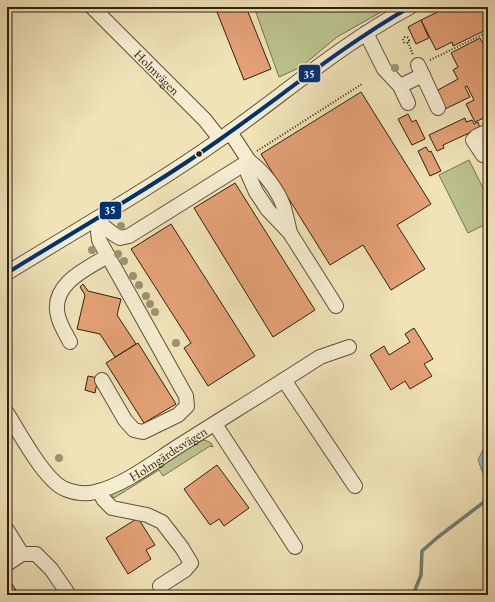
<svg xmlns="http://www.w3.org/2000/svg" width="495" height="602" font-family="'EB Garamond',serif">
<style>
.green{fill:#bbc38e;stroke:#76724e}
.water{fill:#9dbdb7;stroke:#717e73}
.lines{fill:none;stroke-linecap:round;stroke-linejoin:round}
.stream{stroke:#717e73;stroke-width:3.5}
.building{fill:#e4a176;stroke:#30200d}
.minor-casing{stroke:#605138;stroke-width:16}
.path{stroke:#30200d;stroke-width:2;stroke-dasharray:1 2;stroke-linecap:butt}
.minor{stroke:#f5edd1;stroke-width:14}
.bus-1-casing{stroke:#f5edd1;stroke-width:7}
.bus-1{stroke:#003273;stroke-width:4}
.tree{fill:#9e936f}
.bus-dot{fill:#30200d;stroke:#f5edd1;stroke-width:1.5}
.labels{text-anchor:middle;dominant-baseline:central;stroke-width:3.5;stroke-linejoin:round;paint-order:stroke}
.street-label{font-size:13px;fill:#30200d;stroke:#f5edd1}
.line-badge{stroke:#f5edd1;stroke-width:1.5}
.badge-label{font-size:11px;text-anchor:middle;font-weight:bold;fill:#fff}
</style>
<rect width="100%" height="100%" fill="#f0e3b8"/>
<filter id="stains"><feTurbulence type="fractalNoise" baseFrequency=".005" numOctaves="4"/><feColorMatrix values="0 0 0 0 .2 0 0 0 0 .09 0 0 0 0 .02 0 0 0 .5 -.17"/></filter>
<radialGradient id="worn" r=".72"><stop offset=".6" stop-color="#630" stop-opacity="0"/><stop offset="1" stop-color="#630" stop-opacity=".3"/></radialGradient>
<g class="green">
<path d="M254,7H390L337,37L301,67L279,77Z"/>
<path d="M469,160L488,198V223L468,233L439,175Z"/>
<path d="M205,440L211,443L213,447L210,446L163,476L159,470L114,498L111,494L201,441Z"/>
</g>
<path class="water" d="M488,439V487L478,460Z"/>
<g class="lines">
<path class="stream" d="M413,595L421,575L422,551L438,537L488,499"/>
</g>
<g class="building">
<path d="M215,7H246L271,69L244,80Z"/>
<path d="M448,7H488V29L453,46L452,42L436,50L421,20Z"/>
<path d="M421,20L429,38L416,44L408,27Z"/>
<path d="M480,38L488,53V116L475,122L466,104L474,100L467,86L465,87L470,97L445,109L436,91L458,79L453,70L458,67L451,53Z"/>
<path d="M361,92L431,204L397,225L425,269L391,290L363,245L330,265L261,154Z"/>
<path d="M408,114L412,122L416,120L425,139L412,145L398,119Z"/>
<path d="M465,118L466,122L472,120L474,124L478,122L480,128L443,145L444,148L437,151L429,135Z"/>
<path d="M426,147L429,152L431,151L441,171L430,176L418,151Z"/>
<path d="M235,183L315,310L273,337L194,208Z"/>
<path d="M171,224L255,356L208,386L184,348L191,343L131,249Z"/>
<path d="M83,284L88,291L121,299L117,315L136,344L115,357L100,334L77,329L85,295L80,287Z"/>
<path d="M414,328L433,359L424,364L432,376L410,389L405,381L391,390L370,355L384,346L389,355L410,342L405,334Z"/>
<path d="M138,343L176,404L144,423L106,363Z"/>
<path d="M88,376L98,378L95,393L85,390Z"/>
<path d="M217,465L249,508L224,526L219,519L210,525L184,489Z"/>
<path d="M138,518L155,545L146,550L151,559L128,574L106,538Z"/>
<path d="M12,584L19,595H7V587Z"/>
</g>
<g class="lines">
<defs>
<g id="minor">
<path id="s1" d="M92,7L205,120L220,139"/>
<path d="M366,33L384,69L400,86L408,103"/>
<path d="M418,65L438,108"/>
<path d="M400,86L423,75"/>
<path d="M488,131L477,136L473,140L483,155L488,157"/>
<path d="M249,161L248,174L256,192L268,210L290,233L336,306"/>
<path d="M249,161C263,171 277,189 283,205C286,214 288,224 290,233"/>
<path d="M98,218L102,225L98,232L99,240L186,396L187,406L178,415L143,432L134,430L125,420L102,380"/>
<path d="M102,225L112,233L120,238L129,236L249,161L230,132"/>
<path d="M7,273C78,229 151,188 219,140C283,95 341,44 410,7"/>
<path d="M70,342C66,334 60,325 58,316C50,285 85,269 108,256"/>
<path d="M284,380L355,486"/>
<path id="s2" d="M7,413C19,432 45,481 65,489C75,493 84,495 95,492C122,486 151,464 174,449C223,418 272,388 320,357L349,347"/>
<path d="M215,424L295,547"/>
<path d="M99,491L104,500L112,508L147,515L162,522L182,548L191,563L185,570L160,586"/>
<path d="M7,530L22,554"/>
<path d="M7,564L22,554H36L51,569L69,595"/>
</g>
</defs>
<use href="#minor" class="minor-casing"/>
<g class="path">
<circle cx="406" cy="40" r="3"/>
<path d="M408,42L413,55"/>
<path d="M430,60L488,32"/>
<path d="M257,151L362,84"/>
</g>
<use href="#minor" class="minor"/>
<defs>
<path id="bus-1" d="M7,273C78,229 151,188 219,140C283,95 342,46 410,7"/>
</defs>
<use href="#bus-1" class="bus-1-casing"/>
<use href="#bus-1" class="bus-1"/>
</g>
<g class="tree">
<circle cx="395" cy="68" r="4"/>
<circle cx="121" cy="226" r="4"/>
<circle cx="92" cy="250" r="4"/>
<circle cx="118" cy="254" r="4"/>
<circle cx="124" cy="261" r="4"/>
<circle cx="133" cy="276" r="4"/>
<circle cx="139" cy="285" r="4"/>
<circle cx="146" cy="296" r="4"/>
<circle cx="150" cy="304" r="4"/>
<circle cx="155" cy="312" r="4"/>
<circle cx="176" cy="343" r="4"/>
<circle cx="59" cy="458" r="4"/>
</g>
<circle class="bus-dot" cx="199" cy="154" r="3.5"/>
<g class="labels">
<g class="street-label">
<text stroke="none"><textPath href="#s1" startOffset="92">Holmvägen</textPath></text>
<text stroke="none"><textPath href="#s2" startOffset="210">Holmgärdesvägen</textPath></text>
</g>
</g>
<g class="line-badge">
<rect x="298" y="64" width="23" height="19" rx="4" fill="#003273"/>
<rect x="99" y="201" width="23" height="19" rx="4" fill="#003273"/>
</g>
<g class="badge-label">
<text x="309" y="78">35</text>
<text x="110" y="214">35</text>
</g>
<rect width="495" height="602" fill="none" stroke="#f0e3b8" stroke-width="24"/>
<rect x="8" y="8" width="479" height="586" fill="none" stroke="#30200d" stroke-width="2"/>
<rect x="12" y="12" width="471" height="578" fill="none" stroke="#30200d"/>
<rect width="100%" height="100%" filter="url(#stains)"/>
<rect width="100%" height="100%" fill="url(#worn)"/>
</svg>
